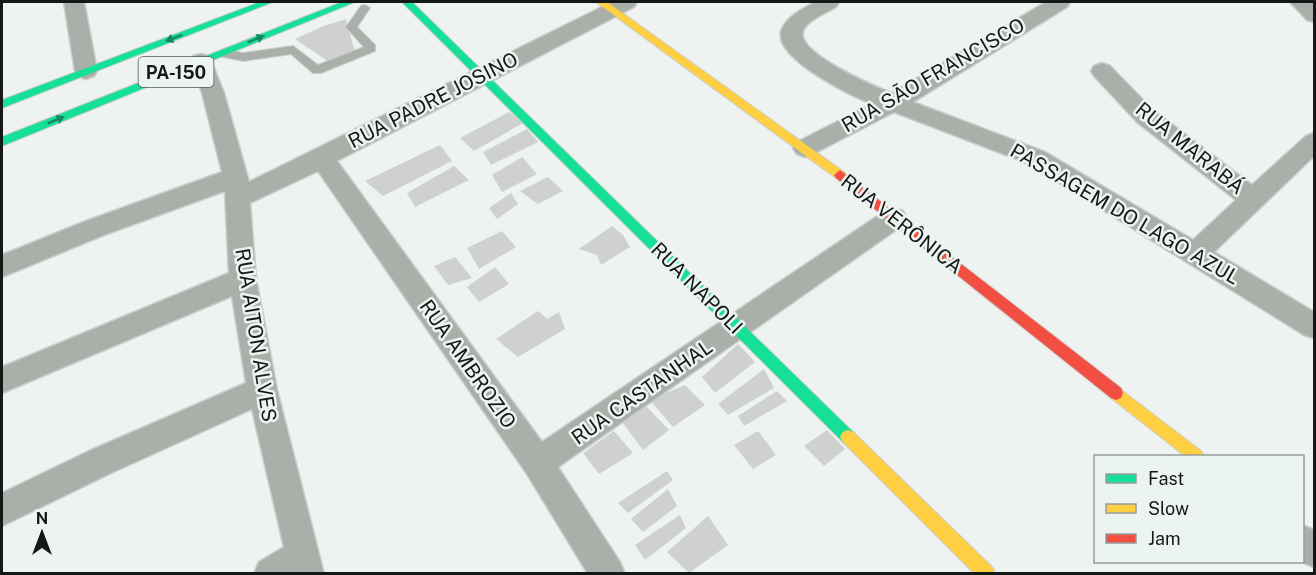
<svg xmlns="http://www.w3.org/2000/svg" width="1316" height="575" font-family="'Public Sans',sans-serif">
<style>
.building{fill:#ced1d0}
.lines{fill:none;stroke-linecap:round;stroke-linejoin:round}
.lane-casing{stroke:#cccecd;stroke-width:2}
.street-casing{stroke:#cccecd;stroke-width:3}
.fast-casing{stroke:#cccecd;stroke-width:2}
.slow-casing{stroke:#cccecd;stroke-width:2}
.jam-casing{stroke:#cccecd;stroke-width:2}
.lane{fill:#aab0a9;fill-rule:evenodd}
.street{fill:#aab0a9;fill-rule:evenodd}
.fast{fill:#16e098;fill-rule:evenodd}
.slow{fill:#ffcf43;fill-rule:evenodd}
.jam{fill:#f24e42;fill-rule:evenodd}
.oneway{fill:#16865e}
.labels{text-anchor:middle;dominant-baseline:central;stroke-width:5;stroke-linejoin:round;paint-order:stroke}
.shield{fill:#ecf4f1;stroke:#565a58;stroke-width:1.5}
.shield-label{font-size:18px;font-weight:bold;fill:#151817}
.street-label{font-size:20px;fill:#151817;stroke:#ecf4f1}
</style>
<rect width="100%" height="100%" fill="#eef2f0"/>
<g class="building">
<path d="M346,19L355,52L329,62L295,39L321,27Z"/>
<path d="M509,112L523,123L474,151L460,138Z"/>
<path d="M527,129L538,142L491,165L483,152Z"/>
<path d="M440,145L452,161L383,196L365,181Z"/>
<path d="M522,157L537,174L502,192L492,175Z"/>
<path d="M454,166L469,180L415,207L407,193Z"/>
<path d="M548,177L563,191L538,204L520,191Z"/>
<path d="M511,193L518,204L497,219L489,208Z"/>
<path d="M612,226L623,235L630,247L601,265L597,255L579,249Z"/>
<path d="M502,231L516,247L479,269L467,248Z"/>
<path d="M455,257L472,278L448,285L434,266Z"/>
<path d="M495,267L509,284L479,302L467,287Z"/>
<path d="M538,311L547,319L559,312L565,329L518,357L496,339Z"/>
<path d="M738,344L755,362L715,393L702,377Z"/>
<path d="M764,369L774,388L728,415L718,404Z"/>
<path d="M685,385L705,405L673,427L650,400Z"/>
<path d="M777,391L787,401L744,426L738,416Z"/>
<path d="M645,405L669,430L643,450L622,422Z"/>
<path d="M827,430L845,449L824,466L804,446Z"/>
<path d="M614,431L633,453L599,474L583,453Z"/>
<path d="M758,431L776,455L753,469L734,445Z"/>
<path d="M667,471L673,480L628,513L618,503Z"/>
<path d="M668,489L677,506L643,532L631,519Z"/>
<path d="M680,515L686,528L645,560L635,545Z"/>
<path d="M708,516L728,545L689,573L667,552Z"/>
</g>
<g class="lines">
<defs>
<path id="lane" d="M365,5L370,8L357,27L375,45V51L321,73H313L291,54L243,61L219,56L218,53L223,49L243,53L293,46L318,65L364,47L346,27L361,6Z"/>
<g id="street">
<path d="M64,2H84L97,71L94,76L86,79L78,76L75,71Z"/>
<path d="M612,2H637L634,7L337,161L542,442L885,211L894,208L903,211L907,218L903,225L558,467L620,562L625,574H588L527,474L318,171L250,203L256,279L277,390L324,574H254L259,562L284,547L252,409L111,473L2,526V493L89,451L246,383L232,296L2,393V367L229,273L225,191L104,235L2,277V255L86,221L222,172L202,93L190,61L193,56L201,54L209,56L224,93L249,182Z"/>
<path d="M815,2H839L836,7C828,12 805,21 803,32C797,53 875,87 892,93L1046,2H1070L1067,7L913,102L1045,152L1193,240L1236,200L1137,122L1094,76L1091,71L1094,66L1102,63L1110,66L1153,110L1252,185L1306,136L1314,133V156L1214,252L1314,312V338L1304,335L1029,164L894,112L813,154L805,157L797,154L793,148L797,142L872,104C852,96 775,59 781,32C785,17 803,9 815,2Z"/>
<path d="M1290,2H1312L1314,4V22L1307,20Z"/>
<path d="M1302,525L1314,530V567L1302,562Z"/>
</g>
<g id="fast">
<path d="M260,2H273L2,108V100Z"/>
<path d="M342,2H355L2,146V137Z"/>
<path d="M402,2H412L853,432L856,437L853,442L848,444L843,442Z"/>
</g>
<g id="slow">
<path d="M596,2H607L844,172L846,175L844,178H836Z"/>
<path d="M1116,386L1201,451L1204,456H1185L1111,398L1109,393L1111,388Z"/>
<path d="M848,430L853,432L993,568L995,574H975L843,442L840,437L843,432Z"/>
</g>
<path id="jam" d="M840,170L1121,388L1123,393L1121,398L1116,400L1111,398L836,178L834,175Z"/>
</defs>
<use href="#lane" class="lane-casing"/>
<use href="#street" class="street-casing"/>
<use href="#fast" class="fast-casing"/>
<use href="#slow" class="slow-casing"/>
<use href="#jam" class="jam-casing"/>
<use href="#lane" class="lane"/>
<use href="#street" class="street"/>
<use href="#fast" class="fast"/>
<use href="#slow" class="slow"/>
<use href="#jam" class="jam"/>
</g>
<defs><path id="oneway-solid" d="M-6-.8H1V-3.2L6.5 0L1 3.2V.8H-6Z" transform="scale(1.5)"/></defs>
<g class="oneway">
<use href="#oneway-solid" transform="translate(174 38) rotate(159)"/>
<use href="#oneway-solid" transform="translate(256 39) rotate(-22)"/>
<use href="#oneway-solid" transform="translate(56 120) rotate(-22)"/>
</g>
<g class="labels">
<rect class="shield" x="138.5" y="57" width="75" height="30" rx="4.5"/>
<g class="shield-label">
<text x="176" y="72">PA-150</text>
</g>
<g class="street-label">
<text transform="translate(933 75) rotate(-30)">RUA SÃO FRANCISCO</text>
<text transform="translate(433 100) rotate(-27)">RUA PADRE JOSINO</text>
<text transform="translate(1190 148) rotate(39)">RUA MARABÁ</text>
<text transform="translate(1125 214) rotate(30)">PASSAGEM DO LAGO AZUL</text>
<text transform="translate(902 224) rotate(38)">RUA VERÔNICA</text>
<text transform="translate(697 288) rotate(45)">RUA NAPOLI</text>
<text transform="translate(256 335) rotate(81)">RUA AITON ALVES</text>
<text transform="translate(468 364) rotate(55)">RUA AMBROZIO</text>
<text transform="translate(642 392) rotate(-35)">RUA CASTANHAL</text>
</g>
</g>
<rect width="1316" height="575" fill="none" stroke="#151817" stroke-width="6"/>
<rect x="1094" y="455" width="210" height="108" fill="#ecf4f1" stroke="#969c9a" stroke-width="1.5"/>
<rect x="1106" y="474" width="30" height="9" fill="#16e098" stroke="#969c9a" stroke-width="1.5"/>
<text x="1148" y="485" font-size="18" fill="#151817">Fast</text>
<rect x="1106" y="504" width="30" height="9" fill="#ffcf43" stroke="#969c9a" stroke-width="1.5"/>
<text x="1148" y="515" font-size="18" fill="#151817">Slow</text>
<rect x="1106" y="534" width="30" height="9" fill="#f24e42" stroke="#969c9a" stroke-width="1.5"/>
<text x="1148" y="545" font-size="18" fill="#151817">Jam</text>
<g transform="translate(42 533)" stroke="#ecf4f1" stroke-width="4.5" paint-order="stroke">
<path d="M0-4.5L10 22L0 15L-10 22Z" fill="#151817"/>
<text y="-9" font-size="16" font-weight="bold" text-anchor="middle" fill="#151817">N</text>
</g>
</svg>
